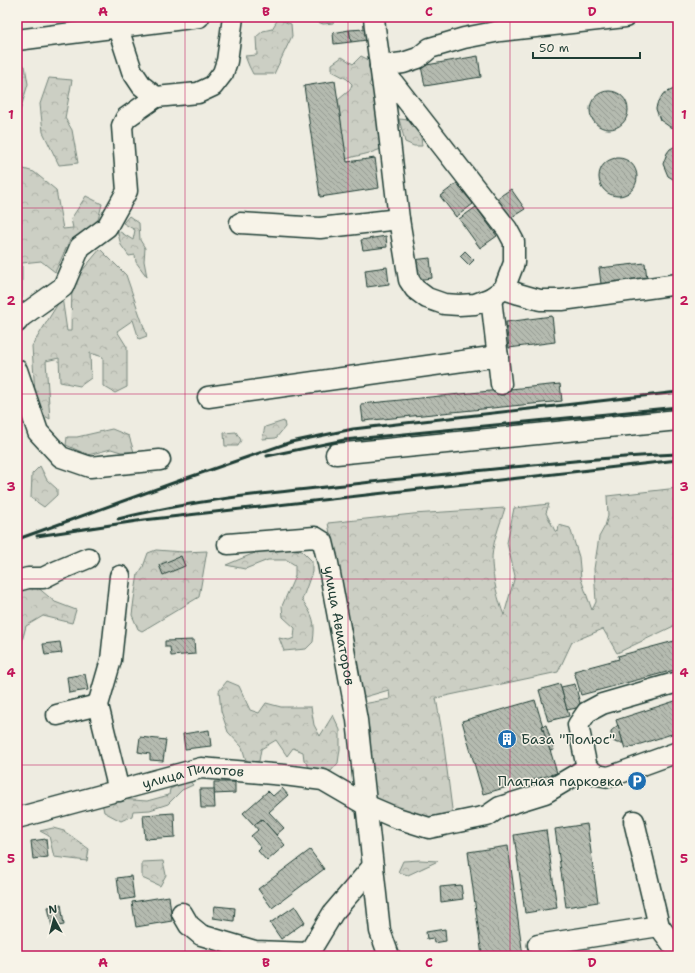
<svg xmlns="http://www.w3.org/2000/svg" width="695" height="973" font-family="'Shantell Sans',sans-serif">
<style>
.forest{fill:url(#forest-crowns);stroke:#76867c}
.building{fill:url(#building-back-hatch);stroke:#1f3d34}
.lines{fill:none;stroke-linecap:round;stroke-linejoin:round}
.minor-casing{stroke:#1f3d34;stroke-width:23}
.minor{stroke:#f7f3e8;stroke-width:20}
.rail{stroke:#1f3d34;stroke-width:3}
.grid{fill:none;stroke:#c2185b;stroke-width:1;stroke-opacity:0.55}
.labels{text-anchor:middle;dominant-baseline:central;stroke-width:3;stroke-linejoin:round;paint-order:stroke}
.street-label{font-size:14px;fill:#1f3d34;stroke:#f7f3e8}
.poi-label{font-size:14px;fill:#1f3d34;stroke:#f7f3e8;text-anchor:start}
.neatline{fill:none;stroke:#c2185b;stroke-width:1.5}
.grid-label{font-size:13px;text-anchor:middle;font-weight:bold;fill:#c2185b}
</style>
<defs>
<pattern id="forest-crowns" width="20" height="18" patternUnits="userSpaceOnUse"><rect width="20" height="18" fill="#cccfc4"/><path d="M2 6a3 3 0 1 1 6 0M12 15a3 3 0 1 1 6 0" fill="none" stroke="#afb3a9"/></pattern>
<pattern id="building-back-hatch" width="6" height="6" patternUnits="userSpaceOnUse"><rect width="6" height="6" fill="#b5bbb0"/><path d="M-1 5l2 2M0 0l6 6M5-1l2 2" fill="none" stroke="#939990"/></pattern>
</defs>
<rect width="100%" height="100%" fill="#eeece1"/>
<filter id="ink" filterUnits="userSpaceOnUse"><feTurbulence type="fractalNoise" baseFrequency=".025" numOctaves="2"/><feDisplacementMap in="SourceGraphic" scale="8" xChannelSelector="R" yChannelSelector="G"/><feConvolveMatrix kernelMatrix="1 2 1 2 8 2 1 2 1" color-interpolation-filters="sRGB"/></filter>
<g filter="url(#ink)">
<g class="forest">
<path d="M316,17H335L333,23L323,24L315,21Z"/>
<path d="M278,19L291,24L292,36L274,74H253L249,66L245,56L257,55L256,37L263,31L272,29Z"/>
<path d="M361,56L369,60L373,76L369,85L374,90L381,149C370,154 358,155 346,159L338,100L350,90L352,84L347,79L332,71V64L342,57L353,64Z"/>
<path d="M17,65L25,66L28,84L19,114H17Z"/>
<path d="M49,78L72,80L65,118L72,130L78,163L59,165L43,132L40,104Z"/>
<path d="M399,119L409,120L420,129L422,146H414L405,142Z"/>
<path d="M17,167L34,172L56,190L63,229L73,228L71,219L86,196L102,204L97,224L70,240L55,272L41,261L22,263V298L17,308Z"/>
<path d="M129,216L139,223L140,240L145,248L144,261L147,277L136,262L135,255L129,256L121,245L117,230L133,240L135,230L123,223Z"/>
<path d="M100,249L126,275L147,336L139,339L133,320L117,331L127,347V387L115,393L103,386V357L90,353L91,378L80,386L60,382L59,358L46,361L50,419L36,411L32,346L62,297L67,331H71L72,283Z"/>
<path d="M284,421L285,427L276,438L262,439L265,427Z"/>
<path d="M112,429L129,436L134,452H121L111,449L88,455L66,445L67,437H77Z"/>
<path d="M236,432L241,440L238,446H225L224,433Z"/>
<path d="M40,466L47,480L57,489V495L44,507L31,498L32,474Z"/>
<path d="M678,488V598L675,600L678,612V624L617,653L603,629L572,642L558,672L436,698L443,738L453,817L428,821L396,811L370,796V733L363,704L390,699L389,690L361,698L328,523L413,514L505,508C500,525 491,545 492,563C493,578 498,601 504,615L515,576L507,543L514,508L549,504L546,513L555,531L558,532L559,525L570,528L579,557L581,579L592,610L596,602L594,569L599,537L605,526L608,516L607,496Z"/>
<path d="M282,547L302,551L312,561V572L302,600C313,615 316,622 313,642L306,649L284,651L279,638L289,640L294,638L295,628L283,617L282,606L295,576V565L287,560H268L245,569L226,565L257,552Z"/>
<path d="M156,550L183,552L207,551L199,597L142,631L138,629L132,615L134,599L138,574L143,567L148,553Z"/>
<path d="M36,586L55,602L76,610L72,623L43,616L26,626L19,653L17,650V589Z"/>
<path d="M227,681L239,686L250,710L259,713L266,703L281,707H311L314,725L320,736L333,715L340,730V749L338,763L331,771H312L304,760L303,752L293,748L287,756L276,740L261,749L259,761L247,764L242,747L228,732L221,711L219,691Z"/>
<path d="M189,780L193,785L182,790L168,804L150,810L133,811L132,816L121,821L104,812L102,803L119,799L147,801L169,795L170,789Z"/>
<path d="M53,828L64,831L89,849L87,861L54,857L49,836L40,831Z"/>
<path d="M420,860L438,861L408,875L398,872L403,861Z"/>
<path d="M163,861L166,875L160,886L142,878V862Z"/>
</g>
<g class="building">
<path d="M365,29L367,40L351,42L349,30Z"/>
<path d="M349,30L351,42L334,44L333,33Z"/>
<path d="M478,56L481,77L425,86L421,66Z"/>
<path d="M335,81L347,162L375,158L379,188L320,197L304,86Z"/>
<path d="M674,89L678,90V127L676,128L670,127L660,120L656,109L657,104L663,94Z"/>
<circle cx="609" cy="110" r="19"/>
<path d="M678,145V182L668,176L663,164L667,153L670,149Z"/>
<circle cx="618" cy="177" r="19"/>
<path d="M457,183L473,204L456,217L440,196Z"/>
<path d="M511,189L525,209L509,219L496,199Z"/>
<path d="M476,207L497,236L480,248L459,219Z"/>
<path d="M386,236L387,247L363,250L361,240Z"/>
<path d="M465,251L474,260L469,265L460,256Z"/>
<path d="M430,258L432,278L415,280L413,260Z"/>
<path d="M645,263L647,278L601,284L599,268Z"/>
<path d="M387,267L389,284L367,287L365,270Z"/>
<path d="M552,316L555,342L509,348L506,322Z"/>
<path d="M560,384L562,401L363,421L361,404Z"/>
<path d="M181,556L185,566L163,575L159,565Z"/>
<path d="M194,640L195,654L171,656L170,647H165V641Z"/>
<path d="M678,640V669L581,695L574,671L619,659L618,656Z"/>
<path d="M60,642L62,653L45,655L43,644Z"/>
<path d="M85,674L88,690L69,693L67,677Z"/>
<path d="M560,684L569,716L548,721L539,690Z"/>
<path d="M575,684L581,707L567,710L561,687Z"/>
<path d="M535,700L557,773L483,794L462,721Z"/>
<path d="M678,700V732L625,749L616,720Z"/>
<path d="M546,725L554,750L550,751L542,726Z"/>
<path d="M618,725L623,743H617L613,741L611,735V731Z"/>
<path d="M209,730L211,746L185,749L183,734Z"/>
<path d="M140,737L166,740L163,761L150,760V754L138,752Z"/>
<path d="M214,782H235V793L214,794Z"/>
<path d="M282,788L288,795L269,812L284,828L276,835L262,819L254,825L243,813L268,791L273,796Z"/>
<path d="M200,789H214L215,808H201Z"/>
<path d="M174,813L175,837L145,839L143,815Z"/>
<path d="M262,819L285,845L267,861L258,851L261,848L251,836L258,830L254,825Z"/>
<path d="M587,824L598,902L566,907L555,829Z"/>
<path d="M546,830L557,908L525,913L514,835Z"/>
<path d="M46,839L48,857L33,859L31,841Z"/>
<path d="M508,846L523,956H482L468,852Z"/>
<path d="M310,850L324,869L272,908L258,889Z"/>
<path d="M131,876L134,898L120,900L117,878Z"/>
<path d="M461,885L463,899L441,902L440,887Z"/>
<path d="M169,896L172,921L136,927L132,902Z"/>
<path d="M61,904L64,925L52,927L48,907Z"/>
<path d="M215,906L235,908L234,921L213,918Z"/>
<path d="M295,906L305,922L281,939L270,923Z"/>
<path d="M445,929L446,941L434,943L433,938L427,939L426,932Z"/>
</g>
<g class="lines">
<defs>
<g id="minor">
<path d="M374,17L375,28L387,116L399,219L409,280L415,289L427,298L444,304L459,305L475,304L491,298L504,289L514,263V242L507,229L380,66"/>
<path d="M118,28L132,71L142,86L156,97L198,93L213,86L223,73L227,61L233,17"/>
<path d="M17,40L199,17"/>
<path d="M380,66L403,63L418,58L430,48L464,38L500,31L625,17"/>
<path d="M240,223L320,228L399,219"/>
<path d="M504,289L519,294L540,300H562L678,284"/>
<path d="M491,298L501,384"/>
<path d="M17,322L21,317L63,287L80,247L107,227L127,191L122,126L126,118L156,97"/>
<path d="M17,370L38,432L61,457L90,467L160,460"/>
<path d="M208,397L498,356"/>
<path d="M336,454L678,420"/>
<path id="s1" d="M228,544L315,537L323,542L328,563L357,720L380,931L389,956"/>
<path d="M17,581L28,578H43L57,571L88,558"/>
<path d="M678,682L602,704L587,712L578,725L587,768L597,775L609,777L678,752"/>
<path d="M57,715L98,705"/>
<path d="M119,791L98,705L111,660L120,576"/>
<path id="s2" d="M17,818L201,768L284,775L323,780L366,805L394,817L429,828L487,816L500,807L545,793L587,768"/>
<path d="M634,821L659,926L678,952"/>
<path d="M182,913L189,925L201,935L255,951L309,953L312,956"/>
<path d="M538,945L659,926"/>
<path d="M307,956L333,913L373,866"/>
</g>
</defs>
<use href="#minor" class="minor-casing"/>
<use href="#minor" class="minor"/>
<g class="rail">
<path d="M267,456L344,440L678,407"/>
<path d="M118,519C204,497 293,491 381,481C480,471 578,458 678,454"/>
<path d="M37,536L144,520L678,460"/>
<path d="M18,539L184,479L291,442L353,429L678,392"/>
</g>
</g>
</g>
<path class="grid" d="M185,17V956M348,17V956M510,17V956M17,208H678M17,394H678M17,579H678M17,765H678"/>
<defs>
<symbol id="building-disc" viewBox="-11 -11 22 22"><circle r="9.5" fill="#1f6fb2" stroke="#f7f3e8"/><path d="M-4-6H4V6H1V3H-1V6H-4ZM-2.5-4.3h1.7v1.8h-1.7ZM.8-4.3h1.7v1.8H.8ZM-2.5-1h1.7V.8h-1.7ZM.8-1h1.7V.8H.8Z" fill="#fff"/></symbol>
<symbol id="parking-disc" viewBox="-11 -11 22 22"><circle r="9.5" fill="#1f6fb2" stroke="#f7f3e8"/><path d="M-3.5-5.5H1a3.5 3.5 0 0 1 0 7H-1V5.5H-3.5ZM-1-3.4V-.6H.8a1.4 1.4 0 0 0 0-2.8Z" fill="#fff"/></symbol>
</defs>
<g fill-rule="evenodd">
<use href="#building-disc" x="496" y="728" width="22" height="22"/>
<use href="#parking-disc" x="626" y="770" width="22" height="22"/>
</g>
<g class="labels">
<g class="street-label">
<text stroke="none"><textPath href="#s1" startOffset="182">улица Авиаторов</textPath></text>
<text stroke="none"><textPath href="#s2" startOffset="182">улица Пилотов</textPath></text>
</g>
<g class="poi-label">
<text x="521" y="739">База "Полюс"</text>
<text x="623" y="781" text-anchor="end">Платная парковка</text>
</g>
</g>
<rect width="695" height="973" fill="none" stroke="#f7f3e8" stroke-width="44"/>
<g transform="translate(54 919) rotate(353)" stroke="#f7f3e8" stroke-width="3" paint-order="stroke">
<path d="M0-3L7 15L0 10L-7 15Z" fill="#1f3d34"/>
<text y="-6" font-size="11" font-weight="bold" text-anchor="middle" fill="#1f3d34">N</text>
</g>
<path d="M533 52v6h107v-6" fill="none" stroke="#1f3d34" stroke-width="2"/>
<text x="539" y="52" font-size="12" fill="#1f3d34" stroke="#f7f3e8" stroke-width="3" paint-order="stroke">50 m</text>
<rect x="22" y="22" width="651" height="929" class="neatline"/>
<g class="grid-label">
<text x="103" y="16">A</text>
<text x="266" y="16">B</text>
<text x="429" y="16">C</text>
<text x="592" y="16">D</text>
<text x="11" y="119">1</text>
<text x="684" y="119">1</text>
<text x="11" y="305">2</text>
<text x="684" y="305">2</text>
<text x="11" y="491">3</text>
<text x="684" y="491">3</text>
<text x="11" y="677">4</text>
<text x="684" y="677">4</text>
<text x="11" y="863">5</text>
<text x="684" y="863">5</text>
<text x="103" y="967">A</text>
<text x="266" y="967">B</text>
<text x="429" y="967">C</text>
<text x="592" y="967">D</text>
</g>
</svg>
